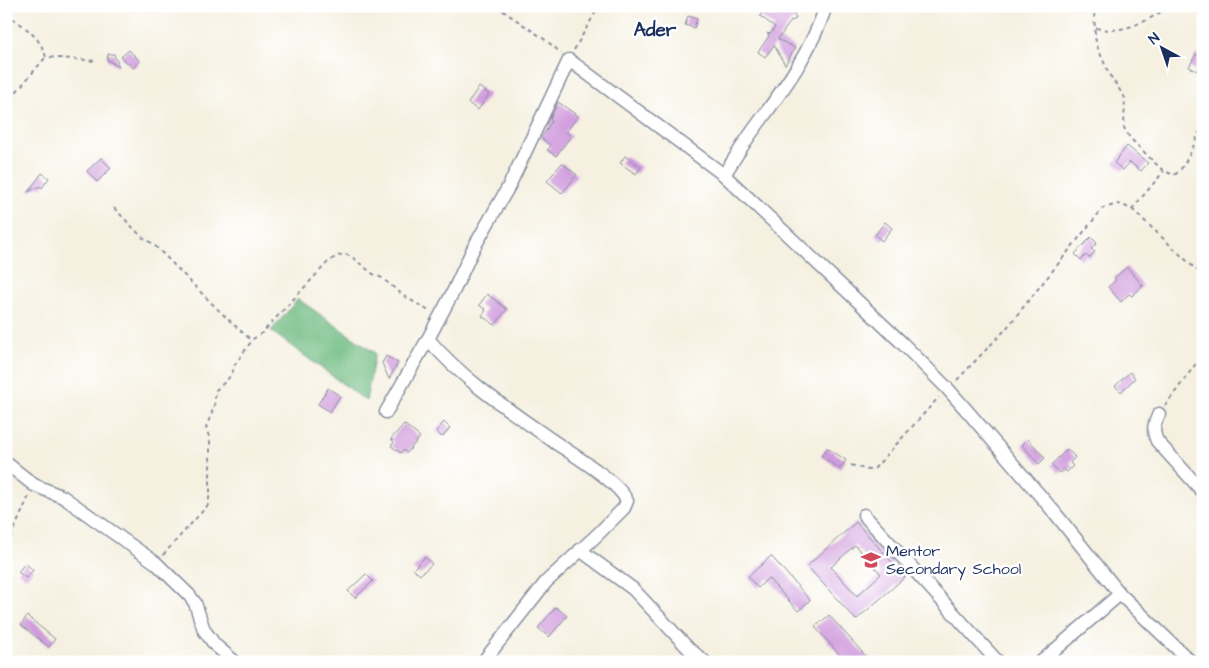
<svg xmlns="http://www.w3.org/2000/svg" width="1209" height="668" font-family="'Architects Daughter',sans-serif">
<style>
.forest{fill:#73bd84;stroke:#477671}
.building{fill:#d09bdd;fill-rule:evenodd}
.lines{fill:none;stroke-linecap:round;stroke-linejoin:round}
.street-casing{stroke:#88909f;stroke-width:15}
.path{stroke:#88909f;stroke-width:2;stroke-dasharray:4 4;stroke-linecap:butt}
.street{stroke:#fff;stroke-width:12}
.labels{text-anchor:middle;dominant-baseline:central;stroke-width:5;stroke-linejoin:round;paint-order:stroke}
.poi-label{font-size:16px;fill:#1b2f5e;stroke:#fff;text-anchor:start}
.quarter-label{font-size:19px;font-weight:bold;fill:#1b2f5e;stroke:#fff}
</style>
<rect width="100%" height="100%" fill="#fff"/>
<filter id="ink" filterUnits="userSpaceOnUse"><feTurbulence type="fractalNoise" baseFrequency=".02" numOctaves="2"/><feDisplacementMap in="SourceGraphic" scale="10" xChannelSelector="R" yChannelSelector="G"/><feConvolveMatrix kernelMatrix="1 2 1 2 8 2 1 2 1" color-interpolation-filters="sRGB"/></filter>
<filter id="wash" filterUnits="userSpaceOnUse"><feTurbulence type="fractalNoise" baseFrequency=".0096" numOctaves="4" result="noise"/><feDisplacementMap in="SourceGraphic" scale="20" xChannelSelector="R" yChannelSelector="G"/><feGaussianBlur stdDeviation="1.12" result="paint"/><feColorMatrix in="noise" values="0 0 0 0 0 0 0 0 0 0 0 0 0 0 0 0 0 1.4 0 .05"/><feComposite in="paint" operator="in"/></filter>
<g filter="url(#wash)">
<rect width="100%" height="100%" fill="#f5f0e0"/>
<path class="forest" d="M298,299L375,353L366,401L271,331Z"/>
<g id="blocks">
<g class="building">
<path d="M766,6L778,13L779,11L781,12L791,8L796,19L791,21L778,39L795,48L785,65L774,45L765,57L758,52L769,36L767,33L770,34L775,27L760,16Z"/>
<path d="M688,16L697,19L694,28L685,25Z"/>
<path d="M129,50L140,61L133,68L121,57Z"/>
<path d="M108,54H114L119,67L107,60Z"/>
<path d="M1196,54L1203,57L1197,71L1189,67Z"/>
<path d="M479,87L489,94L478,110L468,103Z"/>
<path d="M558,102L578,116L566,132L571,136L556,156L547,150L551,146L541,138L552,121L550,119Z"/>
<path d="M1127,146L1148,163L1141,171L1130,162L1123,170L1114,163Z"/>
<path d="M625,156L641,167L636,174L620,163Z"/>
<path d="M101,158L111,168L97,182L87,171Z"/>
<path d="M562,163L577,175L562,193L547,181Z"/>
<path d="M42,173L49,178L42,188L40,186L28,192Z"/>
<path d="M885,222L892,228L882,241L875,235Z"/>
<path d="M1091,237L1097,243L1091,249L1095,252L1089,258L1086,255L1081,260L1075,254Z"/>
<path d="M1127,267L1143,286L1132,296L1129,294L1121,302L1108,287L1116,280L1114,278Z"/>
<path d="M487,294L507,309L495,325L482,316L486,310L479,305Z"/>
<path d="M386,356L398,363L389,379L382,363Z"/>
<path d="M1130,372L1135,378L1121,392L1115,386Z"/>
<path d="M328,388L340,396L330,412L318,404Z"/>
<path d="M444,422L450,428L442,437L436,431Z"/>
<path d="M404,424L420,437L407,453L403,450L401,453L391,446L394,442L391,439Z"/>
<path d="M1028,439L1045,458L1039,464L1022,445Z"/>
<path d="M827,448L846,460L840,469L821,456Z"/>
<path d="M1067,449L1075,457L1070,463L1073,466L1067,472L1064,469L1059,473L1051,465Z"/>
<path d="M856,522L905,577L856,620L807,566ZM855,545L881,574L857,596L831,567Z"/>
<path d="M771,556L810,600L798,611L768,578L758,588L748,577Z"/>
<path d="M425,557L432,564L420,575L413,569Z"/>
<path d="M25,563L33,570L26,578L18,572Z"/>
<path d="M366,574L373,581L355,598L348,591Z"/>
<path d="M556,607L567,616L549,637L538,628Z"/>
<path d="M829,615L871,662H846L815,627Z"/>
<path d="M27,616L55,639L49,647L21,625Z"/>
</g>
</g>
</g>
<g filter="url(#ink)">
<use href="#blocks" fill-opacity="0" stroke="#88909f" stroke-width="1"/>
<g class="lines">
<defs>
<g id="street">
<path d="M724,175C733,161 742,146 752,132C781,92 810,55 826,6"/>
<path d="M428,339C463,380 509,410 553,441C572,454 618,481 627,501L624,508L596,536L546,582L483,662"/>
<path d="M386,412L428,339L454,290L473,249L509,186L569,60L724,175L901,342L947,388L969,413L1055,513L1120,594L1191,662"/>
<path d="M1159,414C1154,424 1152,430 1157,441L1203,492"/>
<path d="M6,463L34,485L63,497L156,563L189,595L195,603L204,630L215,645L235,662"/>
<path d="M864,515L998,662"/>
<path d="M580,550L633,589L689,649L705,662"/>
<path d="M1041,662L1120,594"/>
</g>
</defs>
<use href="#street" class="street-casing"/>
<g class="path">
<path d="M496,6L547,41L561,53"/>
<path d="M1094,6L1095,37L1097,46L1109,74L1125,98L1124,128L1130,138L1155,163L1164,171L1174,175C1187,168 1195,139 1203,125"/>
<path d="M6,14C24,26 40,36 46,57L97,61"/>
<path d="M1096,28C1124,35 1148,20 1171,6"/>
<path d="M574,50L599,6"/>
<path d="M6,104L45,58"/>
<path d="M114,208L142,237L153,244C185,275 215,309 249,338L253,339"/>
<path d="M1132,209L1203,276"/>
<path d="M957,380L1005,330L1103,208L1119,204L1132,209L1164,171"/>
<path d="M1165,406L1203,354"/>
<path d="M851,465L868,470L875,468L939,397"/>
<path d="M6,552L10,539L29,496"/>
<path d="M163,555L208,505L210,492V439L206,428L214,407L216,390C223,383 233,377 234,366L253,339L262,333L328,262L337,256L345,254L352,257L373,274L382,278L404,296L429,311"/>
<path d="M6,622L13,627"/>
</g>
<use href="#street" class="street"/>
</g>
</g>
<defs>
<symbol id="school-bare" viewBox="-9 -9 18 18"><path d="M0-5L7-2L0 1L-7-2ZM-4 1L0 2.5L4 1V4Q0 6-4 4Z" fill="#d1495b" stroke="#fff" stroke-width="2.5" paint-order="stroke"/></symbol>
</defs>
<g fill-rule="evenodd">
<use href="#school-bare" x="857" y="546" width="28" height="28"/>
</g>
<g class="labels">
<g class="poi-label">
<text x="886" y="551">Mentor<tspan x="886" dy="18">Secondary School</tspan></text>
</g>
<g class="quarter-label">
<text x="655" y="30">Ader</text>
</g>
</g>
<rect width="1209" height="668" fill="none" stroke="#fff" stroke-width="25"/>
<g transform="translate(1162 48) rotate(320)" stroke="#ffffff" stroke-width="4" paint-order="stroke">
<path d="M0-4L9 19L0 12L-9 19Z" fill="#1b2f5e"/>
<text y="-8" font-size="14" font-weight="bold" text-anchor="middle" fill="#1b2f5e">N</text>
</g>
</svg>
